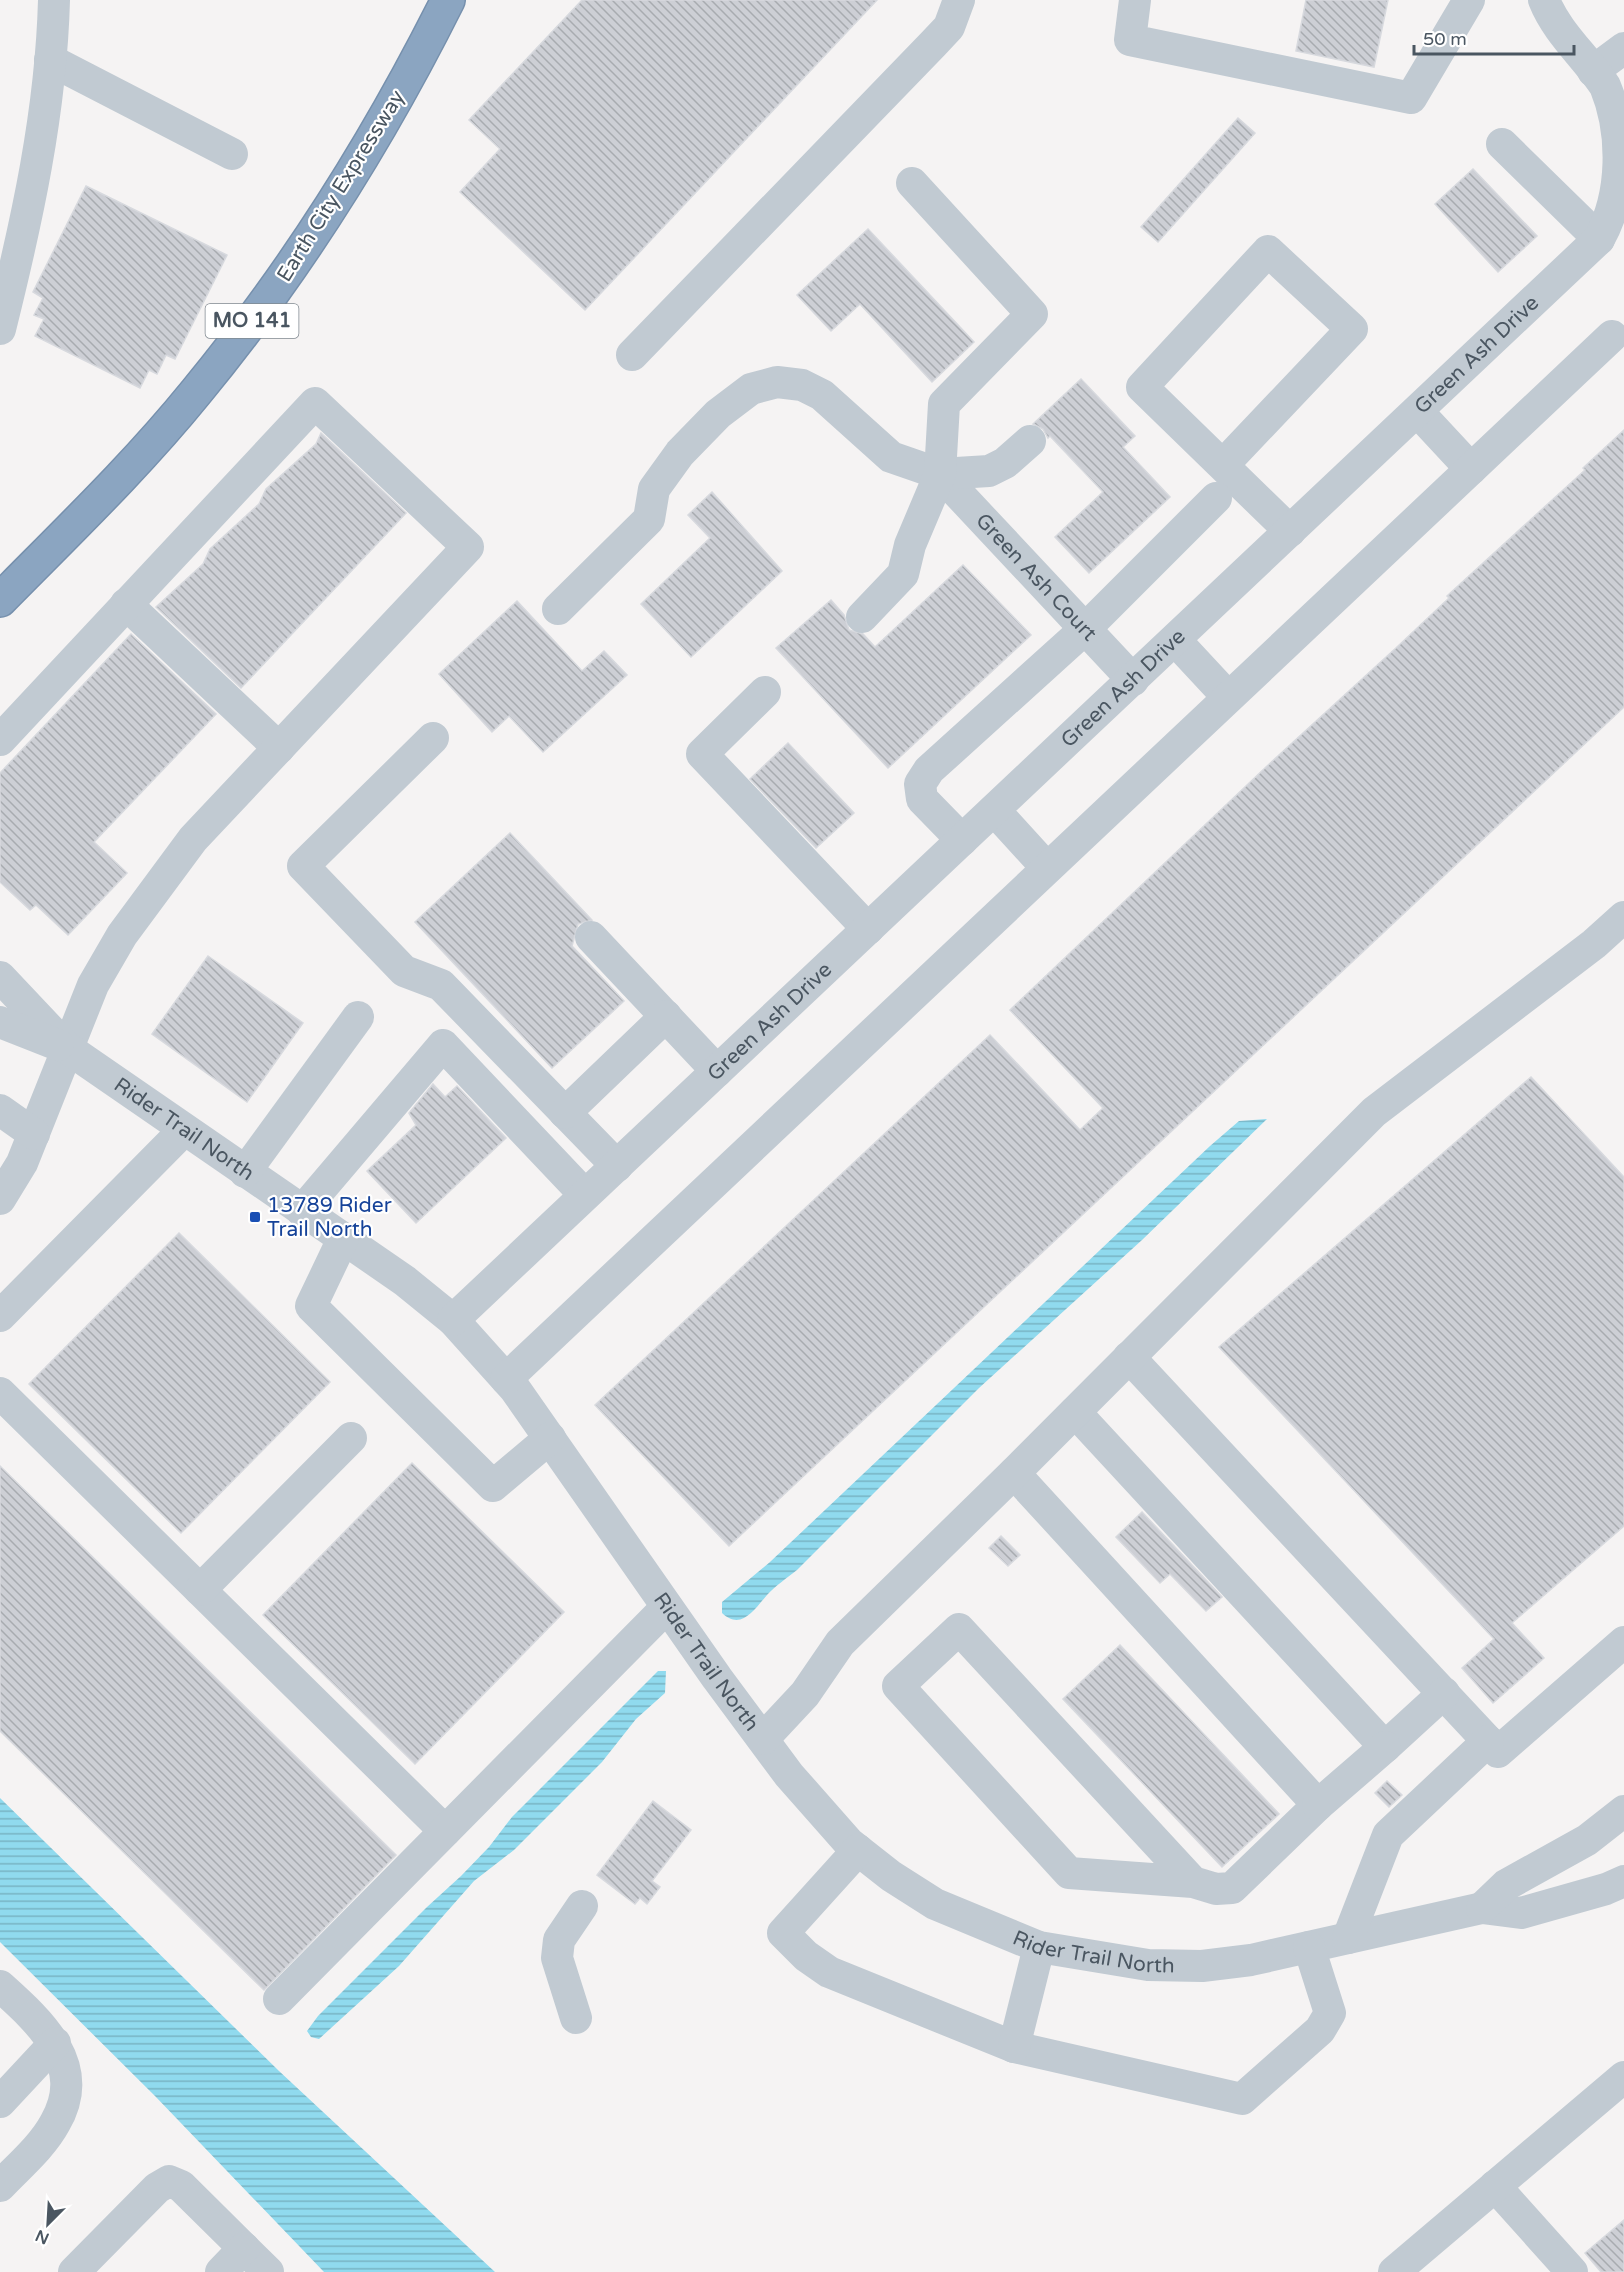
<svg xmlns="http://www.w3.org/2000/svg" width="1624" height="2272" font-family="'Varela Round',sans-serif">
<style>
.water{fill:url(#water-rules)}
.building{fill:url(#building-back-hatch);stroke:#d7d9de;stroke-width:1.5}
.lines{fill:none;stroke-linecap:round;stroke-linejoin:round}
.highway-casing{stroke:#7690ad;stroke-width:36}
.minor{stroke:#c1cad2;stroke-width:32}
.highway{stroke:#8ba5c1;stroke-width:33}
.transit-dot{fill:#1a4fb4;stroke:#fff;stroke-width:2}
.labels{text-anchor:middle;dominant-baseline:central;stroke-width:4.5;stroke-linejoin:round;paint-order:stroke}
.shield{fill:#fff;stroke:#808990;stroke-width:1.5}
.shield-label{font-size:20px;font-weight:bold;fill:#4a5661}
.street-label{font-size:21px;fill:#4a5661;stroke:#fff}
.transit-label{font-size:21px;fill:#164399;stroke:#fff;text-anchor:start}
</style>
<defs>
<pattern id="water-rules" width="6" height="5" patternUnits="userSpaceOnUse" patternTransform="scale(1.5)"><rect width="6" height="5" fill="#90daee"/><path d="M0 2.5h6" fill="none" stroke="#78b4c4"/></pattern>
<pattern id="building-back-hatch" width="6" height="6" patternUnits="userSpaceOnUse" patternTransform="scale(1.5)"><rect width="6" height="6" fill="#cdcfd5"/><path d="M-1 5l2 2M0 0l6 6M5-1l2 2" fill="none" stroke="#a8abb0"/></pattern>
</defs>
<rect width="100%" height="100%" fill="#f5f3f3"/>
<g class="water">
<path d="M1267,1119L1142,1240L979,1388L797,1570C787,1578 775,1586 767,1595C754,1610 741,1631 722,1613V1602L770,1562L1210,1146L1239,1121Z"/>
<path d="M658,1671H666L665,1693L636,1719L602,1762L514,1850L474,1881L399,1966L319,2039L311,2037L307,2031L318,2016L427,1907L461,1876L489,1847L512,1817Z"/>
<path d="M0,1798L279,2071L495,2272H324L155,2096L0,1942Z"/>
</g>
<g class="building">
<path d="M582,0H877L585,310L460,192L500,149L469,120Z"/>
<path d="M1306,0H1388L1374,67L1296,51Z"/>
<path d="M1238,118L1255,133L1158,242L1141,227Z"/>
<path d="M1473,169L1537,236L1498,272L1435,204Z"/>
<path d="M86,186L227,255L175,359L166,355L157,374L149,370L140,388L35,336L44,319L34,315L43,298L33,292Z"/>
<path d="M868,229L974,342L932,382L860,304L831,331L797,295Z"/>
<path d="M1081,379L1135,436L1123,447L1170,497L1089,573L1055,537L1103,492L1050,436L1048,438L1043,429L1033,424Z"/>
<path d="M1624,430V707L729,1546L595,1405L990,1035L1080,1130L1103,1108L1010,1010L1266,767L1397,647L1449,598L1447,596L1585,470L1583,468Z"/>
<path d="M321,433L406,513L241,688L156,607L203,564L210,549L259,504L266,489L316,444Z"/>
<path d="M712,492L782,571L691,657L641,604L710,538L688,515Z"/>
<path d="M963,565L1031,635L888,768L776,648L831,600L844,615L849,630L863,634L875,647Z"/>
<path d="M517,601L582,671L604,651L627,675L543,752L509,716L492,732L439,674Z"/>
<path d="M131,634L216,714L94,842L127,873L68,935L36,905L30,910L0,882V773Z"/>
<path d="M788,743L854,813L816,848L750,779Z"/>
<path d="M510,833L592,920L578,924L572,946L624,1001L552,1068L415,922Z"/>
<path d="M208,956L303,1023L247,1102L152,1034Z"/>
<path d="M1531,1077L1624,1177V1526L1512,1623L1544,1658L1493,1703L1462,1668L1494,1639L1219,1347Z"/>
<path d="M433,1084L445,1097L457,1086L506,1138L416,1223L367,1171L416,1125L409,1113Z"/>
<path d="M179,1233L330,1382L181,1533L29,1384Z"/>
<path d="M412,1463L564,1612L415,1764L263,1615Z"/>
<path d="M0,1466L396,1855L264,1990L0,1731Z"/>
<path d="M1142,1512L1222,1597L1206,1611L1170,1574L1160,1583L1116,1537Z"/>
<path d="M1001,1536L1020,1555L1008,1566L989,1548Z"/>
<path d="M1120,1645L1279,1814L1222,1867L1063,1699Z"/>
<path d="M1387,1781L1402,1795L1389,1807L1375,1793Z"/>
<path d="M653,1801L691,1830L652,1881L660,1887L647,1904L640,1898L635,1904L597,1875Z"/>
<path d="M1624,2220V2272H1601L1585,2253Z"/>
</g>
<g class="lines">
<defs>
<path id="highway" d="M0,600C67,532 136,466 196,392C296,271 378,140 448,0"/>
</defs>
<use href="#highway" class="highway-casing"/>
<g class="minor">
<path d="M1135,0L1130,40L1411,98L1469,0"/>
<path d="M50,60L232,154"/>
<path d="M1593,71L1624,48"/>
<path d="M1502,144L1599,239"/>
<path d="M0,329C27,221 51,112 54,0"/>
<path d="M632,355L933,44L949,27L959,0"/>
<path d="M1418,412L1471,469"/>
<path d="M1223,465L1352,329L1268,251L1142,387L1290,531"/>
<path id="s1" d="M940,474L1133,680"/>
<path d="M126,604L279,748"/>
<path d="M558,609L649,519L654,489L680,453L718,414L751,389L777,382L802,385L822,395L891,457L940,474L989,471L1005,463L1030,441"/>
<path d="M862,617L903,574L910,545L940,474L944,404L1032,314L912,183"/>
<path d="M1175,640L1228,697"/>
<path d="M765,692L702,754L868,929"/>
<path d="M433,738L303,866L404,971L441,985L617,1166"/>
<path d="M0,740L315,403L468,547L193,839L122,935L93,985L22,1163L0,1199"/>
<path d="M994,810L1047,868"/>
<path d="M962,840L922,799L920,784L929,770L1085,629L1216,498"/>
<path d="M591,937L717,1071"/>
<path id="s2" d="M0,977L67,1048L405,1281L453,1320L515,1389L717,1678L789,1775L849,1843L891,1876L935,1904L1039,1947L1148,1965L1202,1966L1251,1960L1482,1908L1521,1913L1606,1889L1624,1881"/>
<path d="M0,1022L58,1045"/>
<path d="M0,1110L34,1134"/>
<path d="M565,1113L666,1016"/>
<path d="M245,1172L358,1017"/>
<path d="M302,1211L443,1045L585,1195"/>
<path d="M343,1239L311,1306L493,1486L550,1438"/>
<path d="M0,1316L184,1130"/>
<path id="s3" d="M453,1320L1599,239C1624,195 1624,132 1605,86C1586,57 1557,33 1544,0"/>
<path d="M1129,1357L1498,1752L1624,1642"/>
<path d="M506,1379L1612,336"/>
<path d="M0,1393L445,1831"/>
<path d="M1075,1412L1385,1747L1444,1693"/>
<path d="M1014,1473L1318,1805L1232,1888L1216,1889L1193,1882L959,1629L898,1686L1069,1873L1193,1882"/>
<path d="M200,1590L351,1438"/>
<path d="M763,1739L805,1694L840,1643L1014,1473L1374,1112L1594,944L1624,917"/>
<path d="M1318,1805L1385,1747"/>
<path d="M858,1850L783,1933L806,1956L829,1972L1014,2047L1242,2099L1320,2030L1330,2013L1309,1947"/>
<path d="M1482,1908L1506,1885L1587,1840L1624,1811"/>
<path d="M1348,1938L1388,1835L1488,1741"/>
<path d="M0,1986C39,2021 89,2065 55,2123C42,2147 19,2166 0,2186"/>
<path d="M279,1999L667,1607"/>
<path d="M576,2018L557,1958L559,1940L582,1906"/>
<path d="M1014,2047L1039,1947"/>
<path d="M0,2102L55,2043"/>
<path d="M1495,2186L1572,2272"/>
<path d="M74,2272L157,2188L169,2181L181,2186L268,2272"/>
<path d="M221,2272L244,2248"/>
<path d="M1394,2272L1624,2077"/>
</g>
<use href="#highway" class="highway"/>
</g>
<rect class="transit-dot" x="249" y="1211" width="12" height="12" rx="3"/>
<g class="labels">
<rect class="shield" x="205.5" y="304" width="93" height="34" rx="4.5"/>
<g class="shield-label">
<text x="252" y="321">MO 141</text>
</g>
<g class="street-label">
<text transform="translate(341 186) rotate(-58)">Earth City Expressway</text>
<text stroke="none"><textPath href="#s3" startOffset="1407">Green Ash Drive</textPath></text>
<text stroke="none"><textPath href="#s1" startOffset="141">Green Ash Court</textPath></text>
<text stroke="none"><textPath href="#s3" startOffset="921">Green Ash Drive</textPath></text>
<text stroke="none"><textPath href="#s3" startOffset="435">Green Ash Drive</textPath></text>
<text stroke="none"><textPath href="#s2" startOffset="240">Rider Trail North</textPath></text>
<text stroke="none"><textPath href="#s2" startOffset="996">Rider Trail North</textPath></text>
<text stroke="none"><textPath href="#s2" startOffset="1500">Rider Trail North</textPath></text>
</g>
<g class="transit-label">
<text x="267" y="1205">13789 Rider<tspan x="267" dy="24">Trail North</tspan></text>
</g>
</g>
<g transform="translate(48 2224) rotate(204)" stroke="#ffffff" stroke-width="4.5" paint-order="stroke">
<path d="M0-4.5L10 22L0 15L-10 22Z" fill="#4a5661"/>
<text y="-9" font-size="16" font-weight="bold" text-anchor="middle" fill="#4a5661">N</text>
</g>
<path d="M1414 45v9h160v-9" fill="none" stroke="#4a5661" stroke-width="3"/>
<text x="1423" y="45" font-size="18" fill="#4a5661" stroke="#ffffff" stroke-width="4.5" paint-order="stroke">50 m</text>
</svg>
